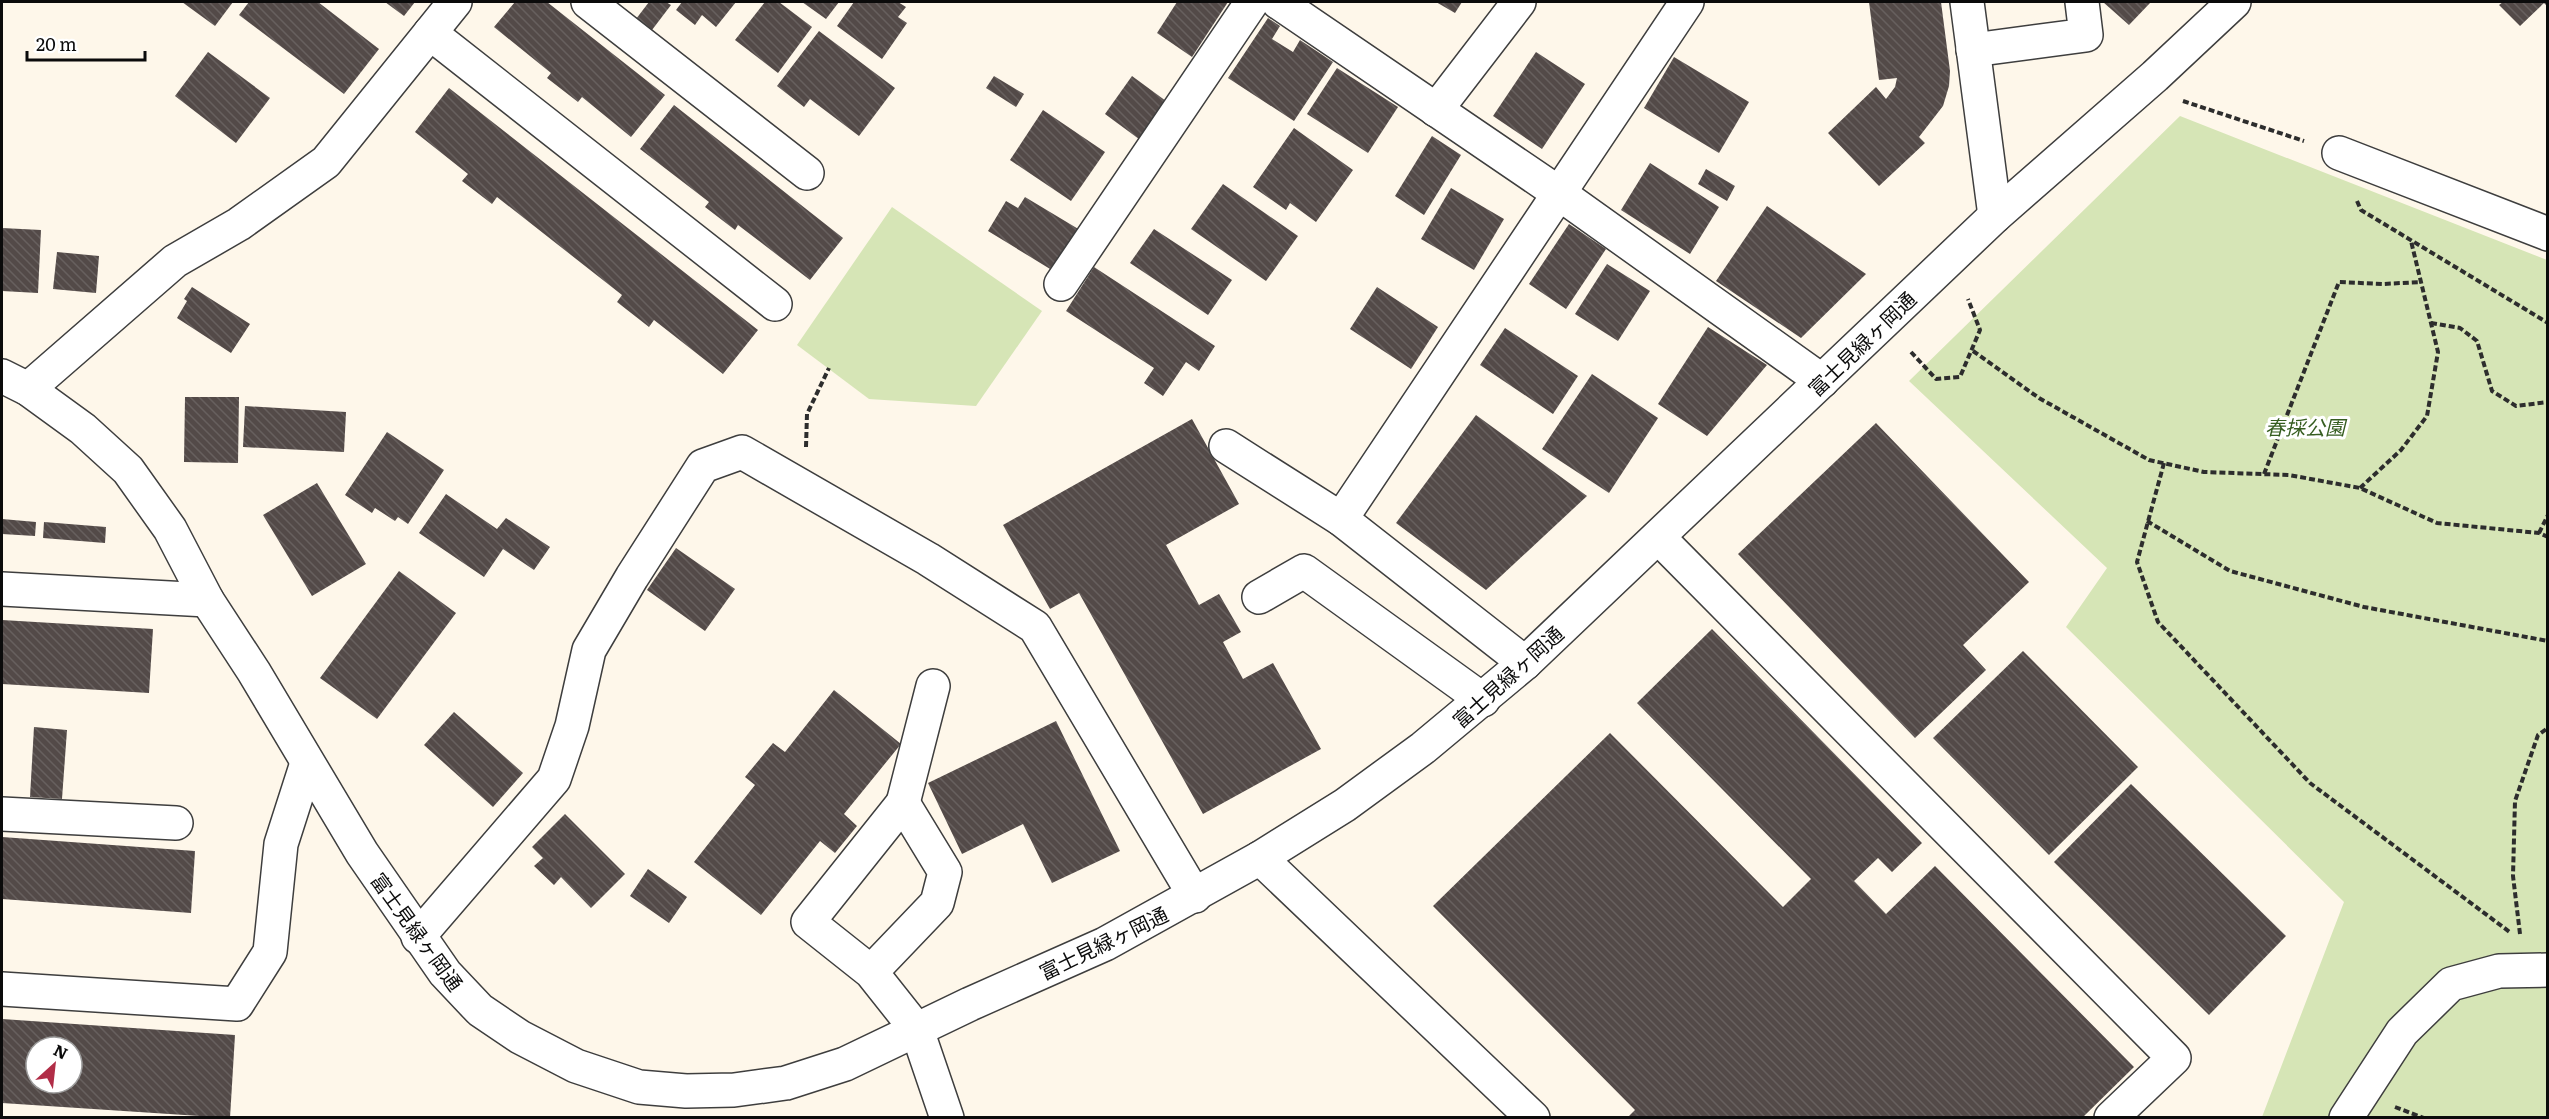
<svg xmlns="http://www.w3.org/2000/svg" width="2549" height="1119" font-family="Literata,'Noto Sans JP',serif">
<style>
.park{fill:#d6e5b6}
.building{fill:url(#building-back-hatch);fill-rule:evenodd}
.lines{fill:none;stroke-linecap:round;stroke-linejoin:round}
.minor-casing{stroke:#3e3e3e;stroke-width:36}
.path{stroke:#2d2d2d;stroke-width:4;stroke-dasharray:6 3;stroke-linecap:butt}
.minor{stroke:#fff;stroke-width:33}
.labels{text-anchor:middle;dominant-baseline:central;stroke-width:6;stroke-linejoin:round;paint-order:stroke}
.street-label{font-size:20px;fill:#0b0b0b;stroke:#fff}
.park-label{font-size:20px;font-style:italic;fill:#365d20;stroke:#fff}
</style>
<defs>
<pattern id="building-back-hatch" width="6" height="6" patternUnits="userSpaceOnUse" patternTransform="scale(1.5)"><rect width="6" height="6" fill="#534a48"/><path d="M-1 5l2 2M0 0l6 6M5-1l2 2" fill="none" stroke="#67605e"/></pattern>
</defs>
<rect width="100%" height="100%" fill="#fef7ea"/>
<g class="park">
<path d="M2180,116L2547,260V1117H2262L2344,902L2066,627L2107,568L1909,381Z"/>
<path d="M892,207L1042,311L976,406L869,399L797,345Z"/>
</g>
<g class="building">
<path d="M182,2H233L215,26Z"/>
<path d="M249,2H318L379,49L344,94L239,15Z"/>
<path d="M385,2H415L404,16Z"/>
<path d="M515,2H547L665,95L631,137L582,97L578,102L547,78L551,73L494,27Z"/>
<path d="M649,2H666L671,5L652,30L636,19Z"/>
<path d="M682,2H736L716,27L702,15L695,25L676,10Z"/>
<path d="M765,2H779L812,27L778,73L735,40Z"/>
<path d="M802,2H839L826,19Z"/>
<path d="M854,2H898L906,7L898,17L907,23L882,59L837,26Z"/>
<path d="M1177,2H1228L1192,57L1157,33Z"/>
<path d="M1436,2H1462L1455,13Z"/>
<path d="M1869,2H1941L1950,71L1949,86L1943,106L1919,137L1925,143L1879,186L1828,133L1876,87L1886,99L1895,87L1897,78L1879,80Z"/>
<path d="M2103,2H2151L2129,25Z"/>
<path d="M2503,2H2548V7L2544,3L2520,26L2499,5Z"/>
<path d="M1268,18L1280,26L1272,39L1293,52L1300,40L1333,62L1294,121L1228,78Z"/>
<path d="M819,31L895,88L859,136L810,99L804,107L777,86Z"/>
<path d="M208,52L270,98L236,143L175,96Z"/>
<path d="M1536,52L1585,84L1542,149L1493,116Z"/>
<path d="M1674,57L1749,102L1719,153L1644,108Z"/>
<path d="M1337,68L1398,107L1368,153L1307,114Z"/>
<path d="M994,76L1024,94L1016,107L986,88Z"/>
<path d="M1132,76L1170,104L1143,142L1105,114Z"/>
<path d="M449,88L758,330L723,374L654,320L649,327L617,302L622,295L497,197L492,204L462,181L468,174L415,132Z"/>
<path d="M674,105L843,238L810,280L738,225L735,230L705,207L709,202L640,149Z"/>
<path d="M1043,110L1105,152L1071,201L1010,160Z"/>
<path d="M1294,128L1353,170L1316,222L1290,203L1286,210L1253,187Z"/>
<path d="M1432,136L1461,155L1424,215L1395,196Z"/>
<path d="M1650,163L1719,207L1690,254L1621,210Z"/>
<path d="M1706,169L1735,186L1727,201L1698,184Z"/>
<path d="M1223,184L1298,236L1266,281L1191,229Z"/>
<path d="M1451,188L1504,219L1474,270L1421,239Z"/>
<path d="M1025,197L1080,230L1055,272L988,231L1006,201L1018,208Z"/>
<path d="M1767,206L1866,274L1801,338L1716,281Z"/>
<path d="M1569,224L1606,249L1566,309L1529,284Z"/>
<path d="M2,228L41,230L38,293L2,291Z"/>
<path d="M1154,229L1232,280L1208,315L1130,263Z"/>
<path d="M57,252L99,256L96,293L53,289Z"/>
<path d="M1607,264L1650,291L1618,341L1575,314Z"/>
<path d="M1094,267L1215,346L1199,371L1186,362L1163,396L1144,383L1154,368L1066,311Z"/>
<path d="M192,287L250,324L231,353L177,318L187,301L184,299Z"/>
<path d="M1377,287L1438,327L1411,369L1350,329Z"/>
<path d="M1708,327L1767,365L1707,436L1658,404Z"/>
<path d="M1505,328L1578,376L1553,414L1480,365Z"/>
<path d="M1592,374L1658,418L1609,493L1542,449Z"/>
<path d="M185,397H239L238,463L184,462Z"/>
<path d="M245,406L346,412L344,452L243,447Z"/>
<path d="M1476,415L1587,496L1486,590L1396,523Z"/>
<path d="M1192,419L1239,504L1166,545L1199,605L1219,594L1241,632L1223,642L1243,679L1273,663L1321,749L1203,814L1079,593L1050,609L1003,525Z"/>
<path d="M1876,423L2029,582L1963,645L1986,670L1915,738L1738,554Z"/>
<path d="M387,432L444,470L408,524L398,517L395,521L375,508L372,513L345,495Z"/>
<path d="M317,483L366,564L312,596L263,515Z"/>
<path d="M446,494L497,529L506,518L550,547L534,570L503,549L484,577L419,533Z"/>
<path d="M2,519L36,522L35,536L2,534Z"/>
<path d="M44,522L106,527L105,543L43,538Z"/>
<path d="M676,548L735,589L705,631L647,590Z"/>
<path d="M399,571L456,613L377,719L320,678Z"/>
<path d="M2,620L153,629L149,693L2,684Z"/>
<path d="M1712,629L1922,843L1892,872L1878,858L1854,881L1886,914L1935,866L2134,1067L2082,1118H1627L1635,1110L1433,906L1610,733L1783,907L1811,879L1637,703Z"/>
<path d="M2023,651L2138,767L2049,855L1933,738Z"/>
<path d="M834,690L901,744L844,814L857,826L835,853L820,841L761,915L694,862L755,785L745,777L773,743L785,752Z"/>
<path d="M454,712L523,773L493,807L424,745Z"/>
<path d="M1056,721L1120,851L1052,883L1023,824L962,854L928,783Z"/>
<path d="M34,727L67,730L62,799L30,797Z"/>
<path d="M2131,784L2286,936L2209,1015L2054,862Z"/>
<path d="M565,814L625,874L591,908L561,877L554,885L534,866L543,858L532,847Z"/>
<path d="M2,837L195,851L191,913L2,899Z"/>
<path d="M648,869L687,897L669,923L630,896Z"/>
<path d="M2,1019L235,1035L230,1118L2,1103ZM36,1047H72V1083H36Z"/>
</g>
<g class="lines">
<defs>
<g id="minor">
<path d="M588,2L807,173"/>
<path d="M1278,2L1560,194L1822,381"/>
<path d="M1967,2L1995,216"/>
<path d="M430,33L775,304"/>
<path d="M1973,50L2086,35L2082,2"/>
<path d="M1436,110L1519,2"/>
<path d="M2339,153L2548,234"/>
<path d="M1061,284L1252,2"/>
<path d="M2,376L28,389L83,429L128,470L170,529L207,600L254,672L362,853L445,973L480,1010L520,1037L576,1066L639,1087L686,1091L734,1090L786,1083L845,1064L970,1004L1105,944L1260,858L1345,805L1423,748L1525,663L1995,216L2155,76L2234,2"/>
<path d="M28,389L175,261L239,224L326,162L455,2"/>
<path d="M1226,446L1341,519L1525,663"/>
<path d="M1341,519L1687,2"/>
<path d="M1658,537L2174,1058L2111,1118"/>
<path d="M2,589L207,600"/>
<path d="M1259,597L1304,571L1483,700"/>
<path d="M903,803L933,686"/>
<path d="M2,814L176,823"/>
<path d="M1260,858L1533,1118"/>
<path d="M418,937L554,779L572,726L589,650L632,577L703,466L742,452L928,559L1035,627L1195,896"/>
<path d="M871,972L937,903L945,872L903,803L808,922L871,972L917,1030L947,1118"/>
<path d="M2,989L237,1004L270,952L281,844L307,763"/>
<path d="M2346,1118L2402,1032L2451,984L2499,971L2548,970"/>
</g>
</defs>
<use href="#minor" class="minor-casing"/>
<g class="path">
<path d="M2183,101L2304,141"/>
<path d="M2357,201L2361,210L2548,323"/>
<path d="M2431,323L2460,328L2477,341L2492,391L2516,406L2548,402"/>
<path d="M1973,351L2039,398L2149,460L2204,472L2289,475L2360,488L2437,523L2539,533L2548,537"/>
<path d="M1911,352L1936,379L1960,377L1980,330L1968,299"/>
<path d="M806,447L807,414L829,368"/>
<path d="M2164,463L2137,562L2158,622L2310,783L2511,933"/>
<path d="M2264,474L2339,282L2383,284L2421,282"/>
<path d="M2360,488L2401,450L2427,416L2438,352L2411,241"/>
<path d="M2147,521L2230,571L2364,607L2548,641"/>
<path d="M2539,533L2548,515"/>
<path d="M2520,934L2513,876L2515,801L2538,735L2548,728"/>
<path d="M2395,1107L2424,1118"/>
</g>
<use href="#minor" class="minor"/>
</g>
<g class="labels">
<g class="street-label">
<text transform="translate(1861 343) rotate(-44)">富士見緑ヶ岡通</text>
<text transform="translate(1507 676) rotate(-42)">富士見緑ヶ岡通</text>
<text transform="translate(418 931) rotate(54)">富士見緑ヶ岡通</text>
<text transform="translate(1103 942) rotate(-26)">富士見緑ヶ岡通</text>
</g>
<g class="park-label">
<text x="2305" y="426">春採公園</text>
</g>
</g>
<rect width="2549" height="1119" fill="none" stroke="#0b0b0b" stroke-width="6"/>
<g transform="translate(54 1065) rotate(27)"><circle r="28" fill="#ffffff" stroke="#9d9d9d" stroke-width="1.5"/>
<path d="M0-4.5L10 22L0 15L-10 22Z" fill="#b12d47"/>
<text y="-9" font-size="16" font-weight="bold" text-anchor="middle" fill="#0b0b0b">N</text>
</g>
<path d="M27 51v9h118v-9" fill="none" stroke="#0b0b0b" stroke-width="3"/>
<text x="36" y="51" font-size="18" fill="#0b0b0b" stroke="#ffffff" stroke-width="4.5" paint-order="stroke">20 m</text>
</svg>
